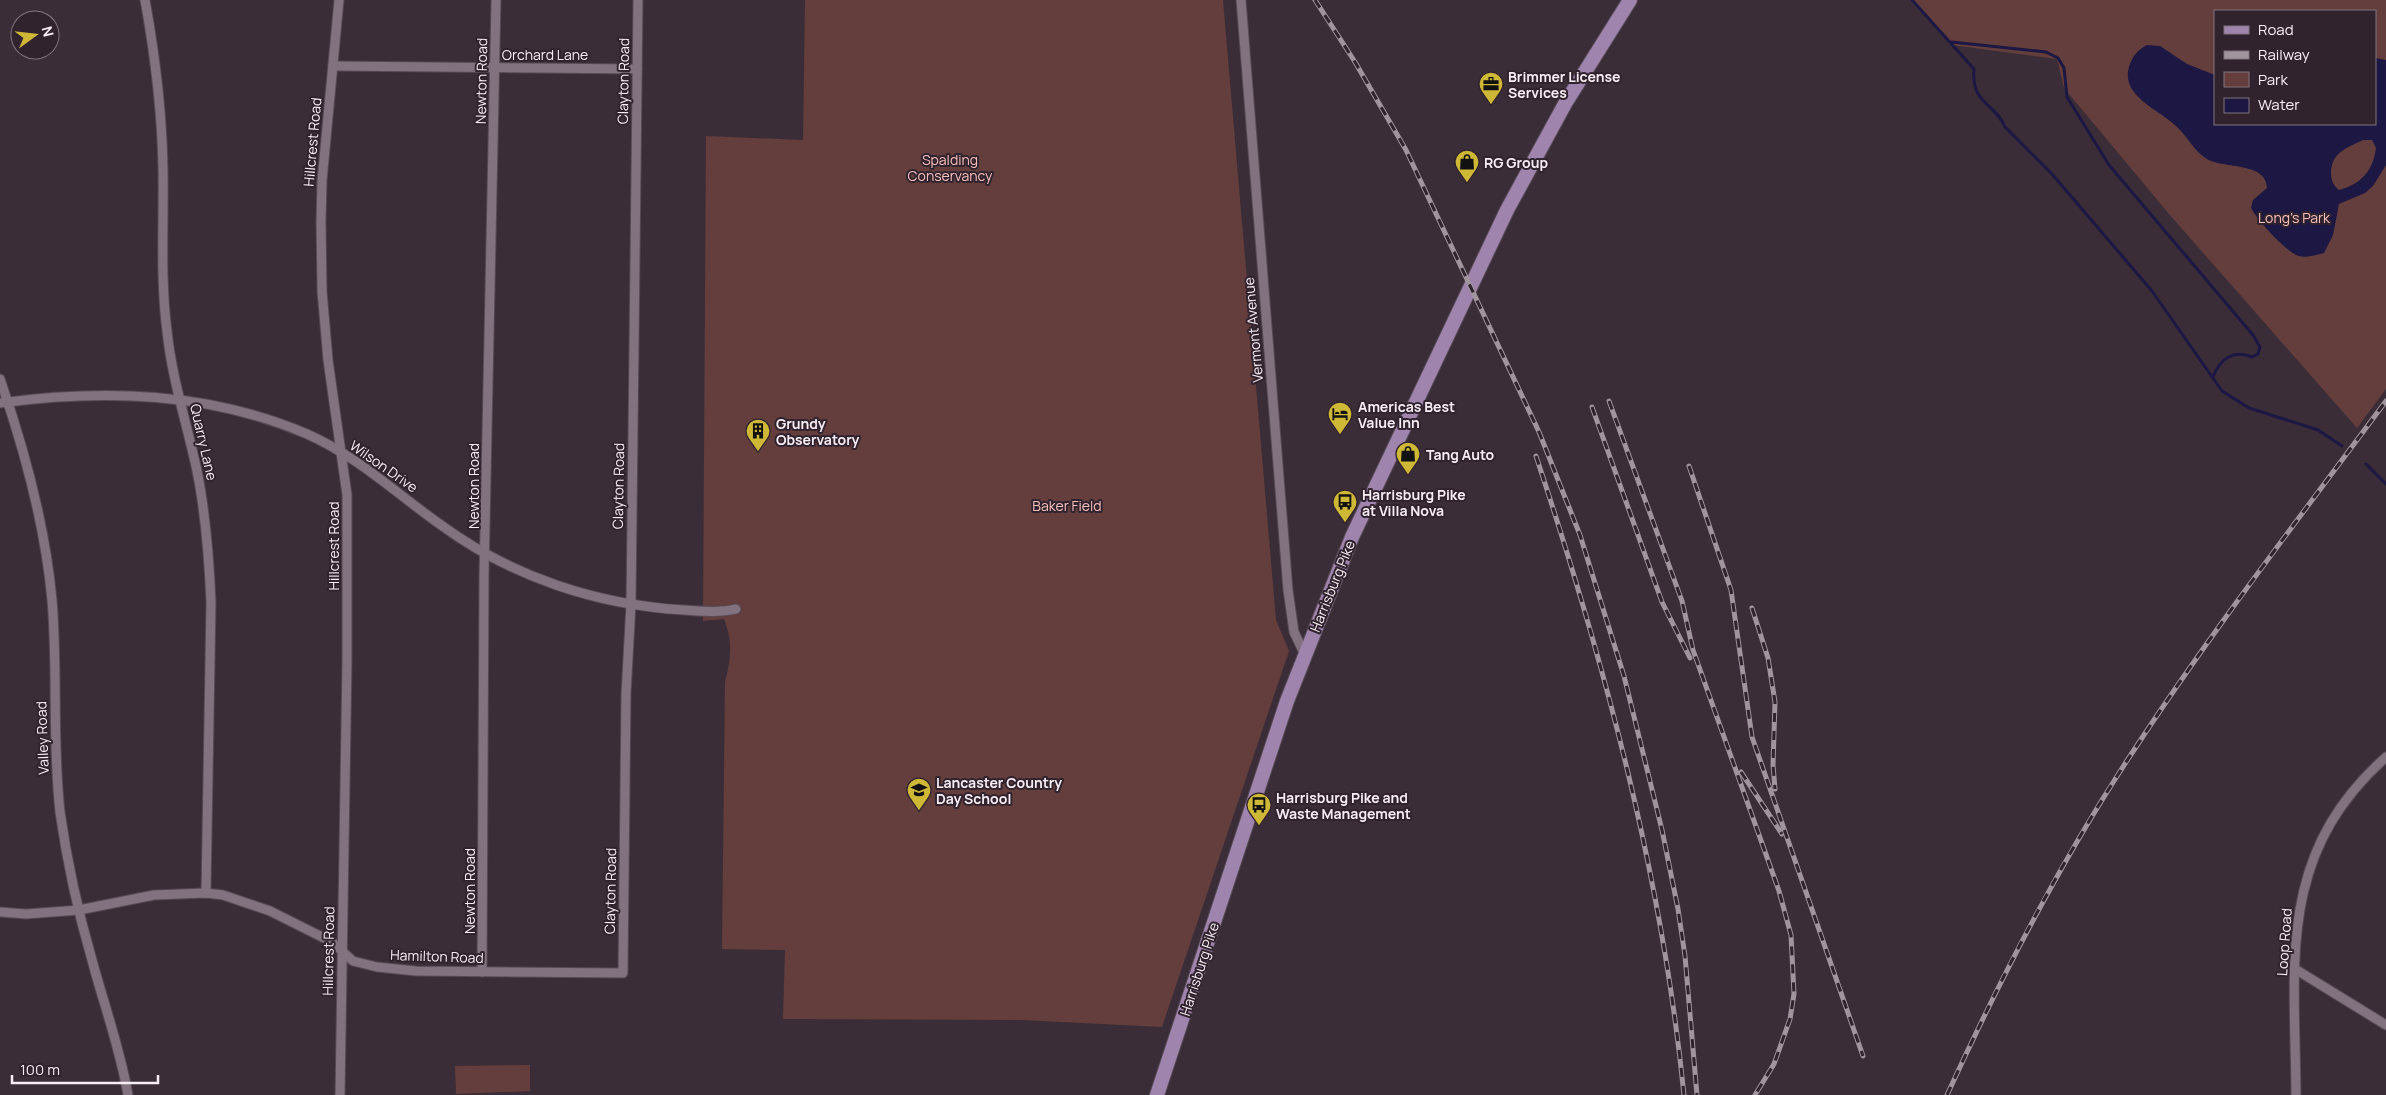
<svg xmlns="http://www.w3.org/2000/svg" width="2386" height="1095" font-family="Manrope,sans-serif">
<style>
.green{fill:#633e3c;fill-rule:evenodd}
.water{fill:#1c1743;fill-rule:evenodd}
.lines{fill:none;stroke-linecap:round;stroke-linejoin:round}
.stream{stroke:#1c1743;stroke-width:3}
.minor-casing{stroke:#554953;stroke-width:11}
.primary-casing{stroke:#554953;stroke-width:16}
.minor{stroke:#82717e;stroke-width:9}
.primary{stroke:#9f84ae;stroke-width:14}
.rail-casing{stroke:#a0949d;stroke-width:5}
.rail{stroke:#31232e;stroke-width:3;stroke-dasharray:9;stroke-linecap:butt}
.labels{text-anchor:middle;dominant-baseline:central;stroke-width:4;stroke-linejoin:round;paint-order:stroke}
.street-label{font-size:14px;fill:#f7edf4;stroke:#31232e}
.poi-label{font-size:14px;font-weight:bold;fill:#f7edf4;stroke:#31232e;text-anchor:start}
.park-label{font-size:14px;fill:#f9c0bc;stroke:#31232e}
</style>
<rect width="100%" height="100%" fill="#3b2d38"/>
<g class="green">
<path d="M805,0H1223L1276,620L1289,651L1162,1027L1021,1020L783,1019L785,950L722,949L725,682C731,659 733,642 724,619L703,621L706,136L803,140Z"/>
<path d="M1910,0H2386V389L2357,428L2169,214L2064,88L2057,59L1951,45ZM2215,11H2375V124H2215Z"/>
<path d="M530,1065V1091L456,1094L455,1066Z"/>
</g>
<path class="water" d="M2147,45L2160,46L2187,64L2215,75V124H2375V58L2386,60V165L2373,186L2365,193L2339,204L2333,235L2324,253C2316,255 2304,259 2296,255C2283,248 2258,221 2251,208L2253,200L2267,188C2267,162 2224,169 2207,159C2194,151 2187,136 2176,126C2158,109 2118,95 2130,64C2134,54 2138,50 2147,45ZM2363,140H2372L2376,148C2373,171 2361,184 2339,190C2333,185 2331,181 2331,172C2332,152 2347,148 2363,140Z"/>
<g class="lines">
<g class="stream">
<path d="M1912,0L1974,69C1971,105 1995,102 2005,127L2052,174L2152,291L2222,391L2249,408L2318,430L2342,446"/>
<path d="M1952,42L2046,52L2058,58L2064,68L2067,97L2109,165L2253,335L2260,347L2258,354L2252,357C2233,349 2220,359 2213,377"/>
<path d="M2366,464L2386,484"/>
</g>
<defs>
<g id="minor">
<path d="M145,0C155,55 162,113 163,169C164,223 160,277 167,331C172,379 187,424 197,471C206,515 209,557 211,602L206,893"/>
<path d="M339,0L322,181L321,221L322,291L328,360L347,495V661L340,1095"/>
<path d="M1241,0L1288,590L1294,632L1305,655"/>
<path d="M333,66L637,69"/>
<path d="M0,379C25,451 45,524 52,600C58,670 52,741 60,812C67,861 78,912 92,960C104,1005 120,1048 128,1095"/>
<path d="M0,403C104,389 209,392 307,434C357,456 397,494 441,525C512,577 597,605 684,610C701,611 719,613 736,609"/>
<path d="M0,912L26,914L79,910L154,895L206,893L223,895L270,911L332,942L353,961L377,967L416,971L623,973L626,694L631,604L638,0"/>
<path d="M2295,969L2386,1025"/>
<path d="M482,972L484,575L496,0"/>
<path d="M2296,1095C2295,963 2276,855 2386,757"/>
</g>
<path id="primary" d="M1157,1095L1287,701L1352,537L1507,210L1566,102L1630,0"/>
</defs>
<use href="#minor" class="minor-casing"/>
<use href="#primary" class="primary-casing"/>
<use href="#minor" class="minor"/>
<use href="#primary" class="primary"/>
<defs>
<g id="rail">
<path d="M1315,0L1355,62L1406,150L1539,432L1580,535L1624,676L1662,830L1678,909L1685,956L1697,1095"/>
<path d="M1609,401L1682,601L1693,650L1779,891L1791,935L1794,994L1790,1019L1774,1064L1755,1095"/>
<path d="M1592,407L1662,602L1690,658"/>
<path d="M1536,456C1605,664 1662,876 1684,1095"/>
<path d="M1689,466L1731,590L1752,737L1863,1056"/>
<path d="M1752,608L1768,658L1775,702L1773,765L1775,789"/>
<path d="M1741,772L1782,834"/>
<path d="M1947,1095C2001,977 2060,862 2132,753C2211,632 2300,517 2386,401"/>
</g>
</defs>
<use href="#rail" class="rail-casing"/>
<use href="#rail" class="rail"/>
</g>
<defs>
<symbol id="office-pin" viewBox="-11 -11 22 30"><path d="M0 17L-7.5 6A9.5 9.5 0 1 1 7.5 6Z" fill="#d0b837" stroke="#31232e"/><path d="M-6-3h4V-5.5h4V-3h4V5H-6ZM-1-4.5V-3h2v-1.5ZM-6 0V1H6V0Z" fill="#111"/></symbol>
<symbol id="shop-pin" viewBox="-11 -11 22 30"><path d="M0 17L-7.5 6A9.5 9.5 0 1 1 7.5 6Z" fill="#d0b837" stroke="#31232e"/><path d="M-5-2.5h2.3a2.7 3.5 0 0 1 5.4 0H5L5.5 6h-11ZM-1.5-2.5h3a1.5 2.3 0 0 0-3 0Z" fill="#111"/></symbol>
<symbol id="hotel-pin" viewBox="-11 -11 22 30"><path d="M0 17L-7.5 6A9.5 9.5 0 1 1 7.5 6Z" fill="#d0b837" stroke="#31232e"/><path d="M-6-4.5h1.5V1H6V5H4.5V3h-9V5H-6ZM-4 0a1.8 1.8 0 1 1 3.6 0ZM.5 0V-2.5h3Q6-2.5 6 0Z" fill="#111"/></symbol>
<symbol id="building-pin" viewBox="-11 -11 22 30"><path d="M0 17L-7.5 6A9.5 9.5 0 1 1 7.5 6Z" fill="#d0b837" stroke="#31232e"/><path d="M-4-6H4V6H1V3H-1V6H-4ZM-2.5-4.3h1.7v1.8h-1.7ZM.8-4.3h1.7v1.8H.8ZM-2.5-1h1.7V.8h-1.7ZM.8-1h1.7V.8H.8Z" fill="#111"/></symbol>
<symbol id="bus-pin" viewBox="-11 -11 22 30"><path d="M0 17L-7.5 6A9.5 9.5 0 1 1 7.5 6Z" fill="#d0b837" stroke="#31232e"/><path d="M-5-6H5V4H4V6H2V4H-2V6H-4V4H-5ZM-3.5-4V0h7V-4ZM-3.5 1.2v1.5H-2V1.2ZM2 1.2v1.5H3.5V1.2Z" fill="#111"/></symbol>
<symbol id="school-pin" viewBox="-11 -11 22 30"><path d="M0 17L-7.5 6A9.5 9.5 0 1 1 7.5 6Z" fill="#d0b837" stroke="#31232e"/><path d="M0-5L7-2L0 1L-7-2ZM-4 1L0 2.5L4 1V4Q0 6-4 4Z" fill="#111"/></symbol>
</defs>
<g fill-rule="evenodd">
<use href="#office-pin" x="1477" y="70" width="28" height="38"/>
<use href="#shop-pin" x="1453" y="148" width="28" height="38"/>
<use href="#hotel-pin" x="1326" y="400" width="28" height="38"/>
<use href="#building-pin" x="744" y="417" width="28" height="38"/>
<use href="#shop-pin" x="1394" y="440" width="28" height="38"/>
<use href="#bus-pin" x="1331" y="488" width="28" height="38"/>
<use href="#school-pin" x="905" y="776" width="28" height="38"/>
<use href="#bus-pin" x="1245" y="791" width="28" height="38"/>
</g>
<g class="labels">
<g class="street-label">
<text x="545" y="54">Orchard Lane</text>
<text transform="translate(481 81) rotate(-89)">Newton Road</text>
<text transform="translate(623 81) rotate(-89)">Clayton Road</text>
<text transform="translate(312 142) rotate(-85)">Hillcrest Road</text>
<text transform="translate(1253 330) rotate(-95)">Vermont Avenue</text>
<text transform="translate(204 442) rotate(77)">Quarry Lane</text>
<text transform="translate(384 466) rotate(35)">Wilson Drive</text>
<text transform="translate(473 486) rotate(-90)">Newton Road</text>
<text transform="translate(618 486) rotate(-89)">Clayton Road</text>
<text transform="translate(333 546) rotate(-90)">Hillcrest Road</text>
<text transform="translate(1332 586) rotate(-68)">Harrisburg Pike</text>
<text transform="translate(42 738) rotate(-92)">Valley Road</text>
<text transform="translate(469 891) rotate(-90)">Newton Road</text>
<text transform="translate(610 891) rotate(-89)">Clayton Road</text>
<text transform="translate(2284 942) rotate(-86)">Loop Road</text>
<text transform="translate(328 951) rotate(-89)">Hillcrest Road</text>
<text transform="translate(437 956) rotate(2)">Hamilton Road</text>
<text transform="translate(1199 969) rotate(-72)">Harrisburg Pike</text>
</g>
<g class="poi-label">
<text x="1508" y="76">Brimmer License<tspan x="1508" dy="16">Services</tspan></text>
<text x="1484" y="162">RG Group</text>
<text x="1358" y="406">Americas Best<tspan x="1358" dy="16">Value Inn</tspan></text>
<text x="776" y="423">Grundy<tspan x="776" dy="16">Observatory</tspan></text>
<text x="1426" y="454">Tang Auto</text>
<text x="1362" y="494">Harrisburg Pike<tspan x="1362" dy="16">at Villa Nova</tspan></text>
<text x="936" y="782">Lancaster Country<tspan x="936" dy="16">Day School</tspan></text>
<text x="1276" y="797">Harrisburg Pike and<tspan x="1276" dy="16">Waste Management</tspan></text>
</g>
<g class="park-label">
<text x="950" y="159">Spalding<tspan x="950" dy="16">Conservancy</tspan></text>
<text x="2294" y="217">Long's Park</text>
<text x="1067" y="505">Baker Field</text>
</g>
</g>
<rect x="2214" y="10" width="162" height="115" fill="#31232e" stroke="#80747d"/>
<rect x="2224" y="26" width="25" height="8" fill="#9f84ae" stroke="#80747d"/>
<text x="2258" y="35" font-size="15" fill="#f7edf4">Road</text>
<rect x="2224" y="51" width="25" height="8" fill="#a0949d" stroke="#80747d"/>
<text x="2258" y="60" font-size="15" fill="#f7edf4">Railway</text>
<rect x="2224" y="72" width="25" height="15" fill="#633e3c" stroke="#80747d"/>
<text x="2258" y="85" font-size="15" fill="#f7edf4">Park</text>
<rect x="2224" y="98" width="25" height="15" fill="#1c1743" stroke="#80747d"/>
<text x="2258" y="110" font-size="15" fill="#f7edf4">Water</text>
<g transform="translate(35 35) rotate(75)"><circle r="24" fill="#31232e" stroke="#80747d"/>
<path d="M0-4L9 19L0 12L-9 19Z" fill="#d0b837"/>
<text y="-8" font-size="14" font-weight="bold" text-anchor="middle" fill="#f7edf4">N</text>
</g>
<path d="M12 1075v8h146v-8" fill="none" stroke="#f7edf4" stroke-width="2.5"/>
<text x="20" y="1075" font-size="15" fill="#f7edf4" stroke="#31232e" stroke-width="4" paint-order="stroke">100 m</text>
</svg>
